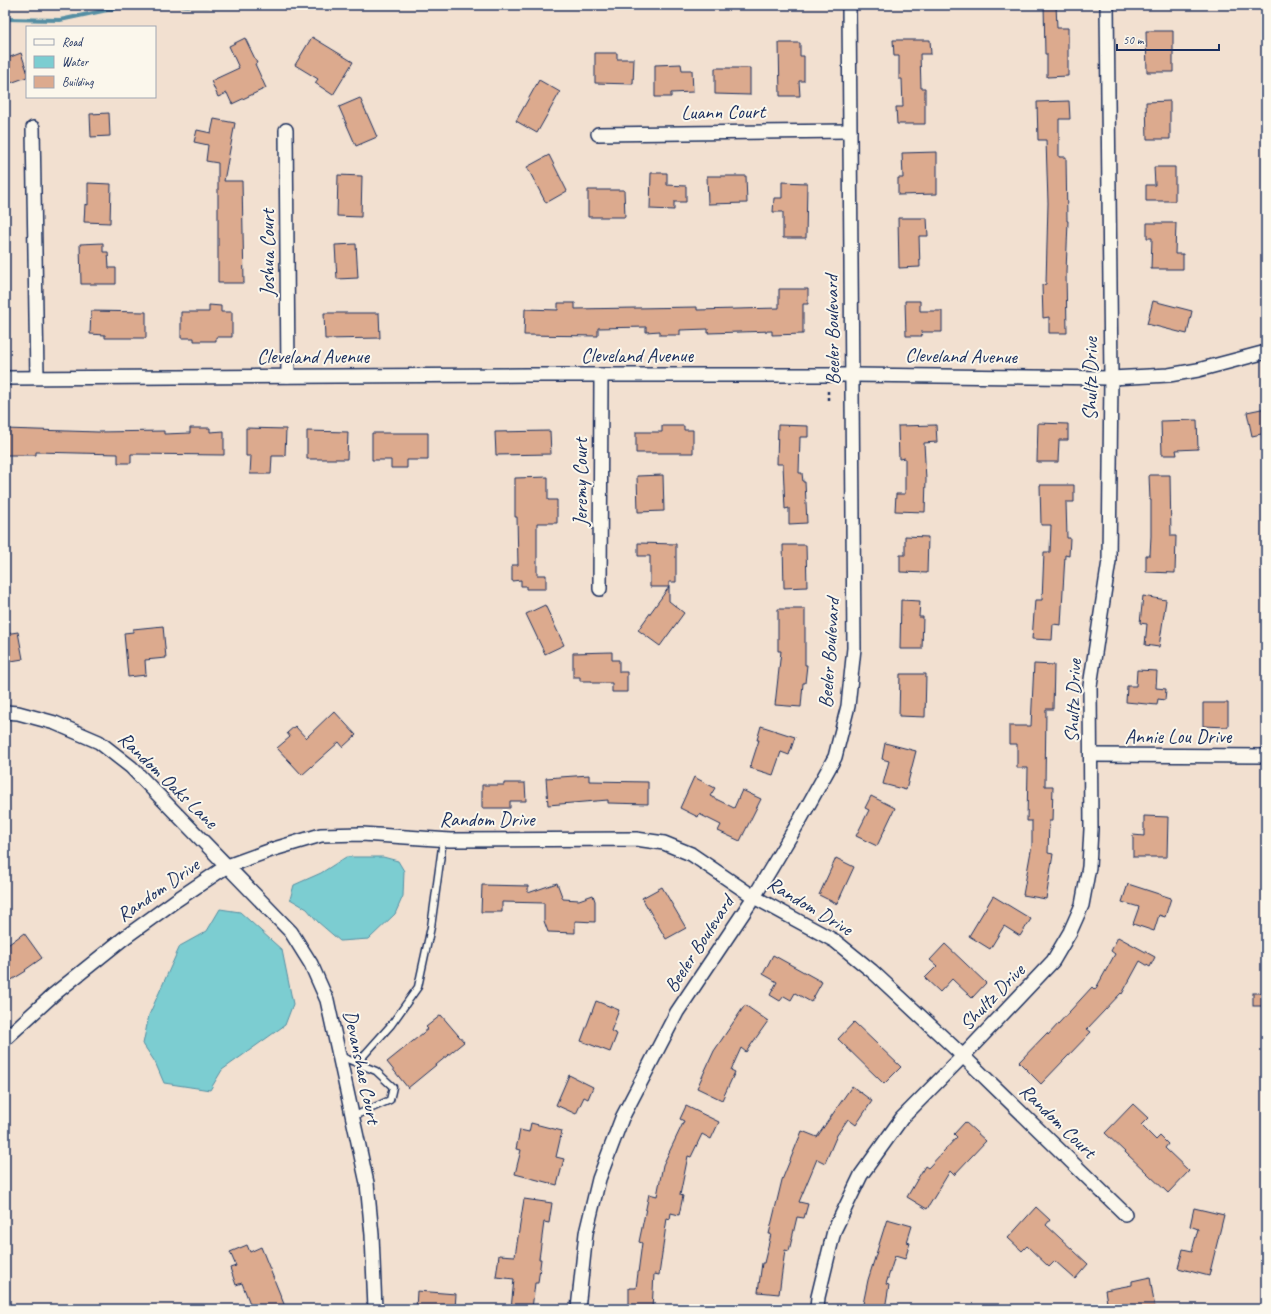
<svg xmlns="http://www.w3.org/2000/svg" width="1271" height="1314" font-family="Caveat,sans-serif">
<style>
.water{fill:#7bcdd1;stroke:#558ea3}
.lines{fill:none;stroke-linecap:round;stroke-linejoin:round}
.stream{stroke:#558ea3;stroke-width:4}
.building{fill:#dcaa8e;stroke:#1b2f5e}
.service-casing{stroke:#1b2f5e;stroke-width:9}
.minor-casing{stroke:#1b2f5e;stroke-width:16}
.path{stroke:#1b2f5e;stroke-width:2.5;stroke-dasharray:3 3;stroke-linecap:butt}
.service{stroke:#fbf7ec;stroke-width:6}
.minor{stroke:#fbf7ec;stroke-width:13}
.labels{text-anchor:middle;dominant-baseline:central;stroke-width:4;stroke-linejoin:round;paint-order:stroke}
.street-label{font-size:20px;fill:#1b2f5e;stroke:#fbf7ec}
</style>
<rect width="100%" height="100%" fill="#f2e0d0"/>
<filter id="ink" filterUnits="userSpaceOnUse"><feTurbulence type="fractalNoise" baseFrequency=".025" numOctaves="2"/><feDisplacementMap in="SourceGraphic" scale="8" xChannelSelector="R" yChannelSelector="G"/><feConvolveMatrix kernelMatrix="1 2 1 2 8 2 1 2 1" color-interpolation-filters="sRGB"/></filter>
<g filter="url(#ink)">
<g class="water">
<path d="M346,857H383L398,861L404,871L403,896L395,914L369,939L340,941L318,922L307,909L290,899L294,885L321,873Z"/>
<path d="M220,909L240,912L282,950L293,1004L285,1025L222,1070L210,1090L164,1083L155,1062L143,1044L149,1015L180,946L207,931Z"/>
</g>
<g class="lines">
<g class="stream">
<path d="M177,5L205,6L216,5"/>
<path d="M5,19L60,20L131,5"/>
</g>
</g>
<g class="building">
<path d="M1044,5H1056L1057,28H1068V76L1047,77V54H1045Z"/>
<path d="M1146,31H1173V72H1147Z"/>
<path d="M312,37L353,62L333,95L315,83L318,79L295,65Z"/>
<path d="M245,38L257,63L255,64L266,88L232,104L227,93L218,97L211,81L239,68L229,46Z"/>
<path d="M893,40H930L931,54H920L921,88H925V124H897L896,107H903L902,79H899V56H894Z"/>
<path d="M779,43H800V56H804V81H799L800,96H780Z"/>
<path d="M21,53L27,71V77L5,85V59Z"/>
<path d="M595,53H617V59H634L633,84L595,83Z"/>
<path d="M681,64L682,70H692L693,92L671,93V97H655V65Z"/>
<path d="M715,68H750V95L715,94Z"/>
<path d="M539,80L560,92L537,133L516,121Z"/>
<path d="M360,98L377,137L356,146L339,107Z"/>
<path d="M1069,101L1070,119H1059V157H1066L1067,221H1068L1066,272L1067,333H1049V317L1043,318L1042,285L1046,284L1048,203L1046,140H1038L1037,102Z"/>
<path d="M1170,101V139H1147L1146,102Z"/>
<path d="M109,113L110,136L91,137L90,114Z"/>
<path d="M214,119L235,123L224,181H242L244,283H218V163L206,161L208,145L194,142L197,130L211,133Z"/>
<path d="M937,152V194L898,195V178H903L902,153Z"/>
<path d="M549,155L567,191L546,203L527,167Z"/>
<path d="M1154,167H1175V201H1146V185H1155Z"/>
<path d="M651,173H667V185L686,186V202H674V210L650,209Z"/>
<path d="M338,175L362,176L361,217L337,216Z"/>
<path d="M707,176H746L747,203L708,204Z"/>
<path d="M782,182L807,183L806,238H783V212H773L774,198H782Z"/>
<path d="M88,183L111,184L110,223L84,222L85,204L88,205Z"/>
<path d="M588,190H624L625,217H588Z"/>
<path d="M898,218H927L928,236H919L920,267L899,268Z"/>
<path d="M1147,223H1176L1175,254H1183V269H1151L1152,238H1147Z"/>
<path d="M103,243V252H108L109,268H116V284H81L80,244Z"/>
<path d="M356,244L358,278L337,279L335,245Z"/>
<path d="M779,289H808V304H803V334L772,335V331L708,333V329L680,330V335H660V331L646,332V327L598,328V336L524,335L525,309L558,310V303H575V309L697,307V310L779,308Z"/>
<path d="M905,301H920V311H942V332H921L922,336H906Z"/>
<path d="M1153,301L1192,311L1187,334L1147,324Z"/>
<path d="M209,305L221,306V312H232V337H216V341H194V338H181V312H209Z"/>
<path d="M91,311L146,312V338H105V335L90,334Z"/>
<path d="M324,313H379L380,338L325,339Z"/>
<path d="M1266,408V433L1252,436L1247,412Z"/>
<path d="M1197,420L1198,449L1176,450L1177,455H1162L1161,421Z"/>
<path d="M1038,423L1068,424V440H1059L1058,462H1037Z"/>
<path d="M778,425L808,426V437H800L799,473H802L803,482H805L807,523L789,524V508L785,509L783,464H777Z"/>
<path d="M936,425L937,442L924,443L926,480L925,512L895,511L896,494H905V458L899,459L898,426Z"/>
<path d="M662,426H684V430H693V453H636V432H662Z"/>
<path d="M190,428H210V432L224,431V455L131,454V463H118V454L36,452V455H5V429L98,432L164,431V434L190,433Z"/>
<path d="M246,428L286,429L285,456H272L271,474H250L251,456H246Z"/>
<path d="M307,431L348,432L347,459H307Z"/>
<path d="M550,431L551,454L496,455L495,432Z"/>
<path d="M372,433H428V460H407V468H391V460H372Z"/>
<path d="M663,475L664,511L638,512L637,476Z"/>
<path d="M1149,475H1170L1171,536H1176L1175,573L1146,572V555H1150L1151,536V500H1150Z"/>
<path d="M548,477V500H557V523H537V575H546V589H526V586H521V580L512,581V565H518L517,517H515V478Z"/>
<path d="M1040,485H1074V502H1066L1067,538H1070L1069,556L1065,555L1061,625L1053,624L1052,640L1032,639L1035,600H1042L1044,552H1050L1051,525H1041Z"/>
<path d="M905,536L928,537L927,573L900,572V555H905Z"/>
<path d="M638,543L676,544V582H669V601L684,613L660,646L638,630L669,587H650V556H638Z"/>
<path d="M783,545H806L807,587L784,588Z"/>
<path d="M1143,596L1166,600L1159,647L1145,645L1147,624L1140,623Z"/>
<path d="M901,600L920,601L919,617H923L922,649H900Z"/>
<path d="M545,605L564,645L545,654L526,614Z"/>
<path d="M778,609H805V665H807L805,683H803L801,707L775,705L781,651H778Z"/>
<path d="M163,626L166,658L145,660L146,675L128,677L124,633L133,632V629Z"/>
<path d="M18,632L23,659L5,662V634Z"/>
<path d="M612,652V660H619V672H627V692H612V683H592V681H580V677H573V653Z"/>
<path d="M1034,664L1054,665L1053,709H1046L1045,786H1053L1052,821H1049L1048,853L1053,854L1046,899L1023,895L1032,845V821H1027L1028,768H1017V744H1009V726H1031Z"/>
<path d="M1137,670L1157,671L1156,688L1166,689L1165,700L1158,699L1157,705L1126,702L1127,686H1136Z"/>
<path d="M900,674H926L925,717L899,716Z"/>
<path d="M1203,703H1228V727L1203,726Z"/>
<path d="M334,711L356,735L343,747L339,742L302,775L277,748L290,737L287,733L295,726L306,738Z"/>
<path d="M761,726L795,737L789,755L781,752L773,775L750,768L759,740H757Z"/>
<path d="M885,743L916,751L906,790L883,784L889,761L882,759Z"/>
<path d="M589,775V781L648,782V804L608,803V800L548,805L546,778Z"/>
<path d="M694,777L715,788L710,796L734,808L742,790L761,799L740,841L718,831L721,825L699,814L698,817L680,808Z"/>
<path d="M504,783H525L526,801H510V808H482V785H504Z"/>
<path d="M871,796L895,808L877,846L856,836L869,810L865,808Z"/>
<path d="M1144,816L1168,817L1167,857H1133V835L1144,836Z"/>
<path d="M836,858L854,867L837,904L819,895Z"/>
<path d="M557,883L563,899L579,900L593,895L595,901V922L575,921V933L548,932L544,921V903L502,902V912H481L482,885L528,886V893Z"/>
<path d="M1128,884L1171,898L1165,917L1159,915L1154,931L1133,924L1139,907L1122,902Z"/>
<path d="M662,887L686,928L666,939L642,898Z"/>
<path d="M993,896L1031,919L1020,936L1004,926L990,949L969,936Z"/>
<path d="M24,933L42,958L25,970L26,971L5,984V947Z"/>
<path d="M1118,937L1155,957L1150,967L1140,961L1122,994L1121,993L1087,1029L1091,1032L1041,1084L1019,1062L1047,1033L1048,1035L1092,987L1095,990L1115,954L1111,951Z"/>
<path d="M945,944L986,983L972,998L952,979L940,992L925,978L937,966L930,960Z"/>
<path d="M773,955L822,982L811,1002L795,993L791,1000L784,996L780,1001L770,995L777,982L763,974Z"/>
<rect x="1253" y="993" width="13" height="13"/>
<path d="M596,1001L619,1010L611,1031L617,1034L610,1052L581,1041Z"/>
<path d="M745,1005L768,1021L746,1052L741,1048L731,1070L735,1072L722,1100L697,1088L714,1051Z"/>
<path d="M441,1015L464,1042L408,1088L387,1062L428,1029L426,1027Z"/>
<path d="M854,1022L901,1067L884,1084L838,1039Z"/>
<path d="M569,1075L593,1087L588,1099L584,1097L576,1114L556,1105Z"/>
<path d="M852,1086L872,1101L856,1125L848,1119L837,1135L825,1163L817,1159L799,1202L808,1204L804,1218L797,1217L789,1251L785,1250L779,1294L758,1292L762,1263H764L771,1234H769L782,1180L802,1131L817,1137Z"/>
<path d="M1133,1104L1148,1118L1141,1125L1156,1140L1160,1136L1168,1144L1165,1148L1189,1171L1168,1193L1105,1133Z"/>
<path d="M686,1106L719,1122L711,1139L702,1134L691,1157L688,1156L680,1195L683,1196L679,1215L671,1213L670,1219L667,1218L659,1275L654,1274L652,1309H629V1288H636L642,1243L639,1242L649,1194L657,1196L663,1165L684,1121L680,1119Z"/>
<path d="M965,1122L986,1141L954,1175L950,1171L927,1209L907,1197L925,1166L928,1168L957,1137L954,1134Z"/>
<path d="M531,1123L562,1131L556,1157L564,1159L557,1185L515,1174L521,1150L516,1149L520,1130L529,1132Z"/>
<path d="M524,1199L552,1203L549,1223L544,1222L539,1259H541L538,1283H535L532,1309H511L514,1279L496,1277L499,1255L515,1256Z"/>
<path d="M1036,1207L1050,1220L1046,1225L1088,1264L1075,1279L1055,1261L1049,1267L1027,1246L1022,1251L1008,1238Z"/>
<path d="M1194,1208L1224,1215L1209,1276L1178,1268L1183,1249L1192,1251L1198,1229L1190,1226Z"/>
<path d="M887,1219L912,1226L907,1242L910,1243L905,1259L895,1256L886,1284L889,1285L885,1309H862L868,1280Z"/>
<path d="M247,1245L250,1252L261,1247L286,1309H252L242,1283L236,1285L230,1268L236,1266L230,1252Z"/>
<path d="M1150,1277L1155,1309H1108L1105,1290L1132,1285V1281Z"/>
<path d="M417,1291L456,1294L455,1309H416Z"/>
</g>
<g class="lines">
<defs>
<g id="service">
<path d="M340,1056L376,1071L393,1087L390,1100L352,1117"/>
<path d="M357,1063L391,1025L418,987L431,927L443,840"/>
</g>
<g id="minor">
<path d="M33,128L37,377"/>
<path d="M286,130L288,376"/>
<path d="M598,134L850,131"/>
<path d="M5,378L527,375H852L1111,378L1169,375L1198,370L1266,352"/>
<path d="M600,589L601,375"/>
<path d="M5,712L18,713L55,723L99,742L131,767L291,932L311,964L327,1000L367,1183L372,1235L375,1309"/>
<path d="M1091,755L1266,756"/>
<path d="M5,1039L53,995L124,938L175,901L227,866L274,849L321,835L362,834L450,840L636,839L664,843L691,854L754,897L835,941L872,971L963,1056L1125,1214"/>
<path d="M578,1309L586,1233L599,1179L622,1118L677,1012L754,897L800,820L835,757L848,706L854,648L849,5"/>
<path d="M817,1309L818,1297L834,1231L861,1175L902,1118L963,1056L1053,961L1070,932L1082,905L1089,867L1091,829L1090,686L1109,561L1111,378L1107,5"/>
</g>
</defs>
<use href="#service" class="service-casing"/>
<use href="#minor" class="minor-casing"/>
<path class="path" d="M828,400V388"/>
<use href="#service" class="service"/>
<use href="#minor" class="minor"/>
</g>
</g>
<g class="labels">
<g class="street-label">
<text transform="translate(723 112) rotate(-1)">Luann Court</text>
<text transform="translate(267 253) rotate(-90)">Joshua Court</text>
<text transform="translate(832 330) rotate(-91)">Beeler Boulevard</text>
<text x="637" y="355">Cleveland Avenue</text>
<text x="313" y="356">Cleveland Avenue</text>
<text transform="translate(961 356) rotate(1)">Cleveland Avenue</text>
<text transform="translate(1090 379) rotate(-90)">Shultz Drive</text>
<text transform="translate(580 482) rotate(-90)">Jeremy Court</text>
<text transform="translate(829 653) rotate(-86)">Beeler Boulevard</text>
<text transform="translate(1073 701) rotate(-88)">Shultz Drive</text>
<text x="1178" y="736">Annie Lou Drive</text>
<text transform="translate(168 780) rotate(44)">Random Oaks Lane</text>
<text x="487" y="819">Random Drive</text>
<text transform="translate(158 890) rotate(-35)">Random Drive</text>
<text transform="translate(810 906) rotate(31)">Random Drive</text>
<text transform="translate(699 944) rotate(-57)">Beeler Boulevard</text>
<text transform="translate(992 997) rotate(-46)">Shultz Drive</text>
<text transform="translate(362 1067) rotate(78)">Devanshae Court</text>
<text transform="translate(1058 1121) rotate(44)">Random Court</text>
</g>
</g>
<rect width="1271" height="1314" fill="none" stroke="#fbf7ec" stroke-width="20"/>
<rect x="10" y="10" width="1251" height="1294" fill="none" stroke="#1b2f5e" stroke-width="1.5" filter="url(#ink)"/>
<rect x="26" y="26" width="130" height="72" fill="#fbf7ec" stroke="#a1a7b3"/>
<rect x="34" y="39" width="20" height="6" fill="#fbf7ec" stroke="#a1a7b3"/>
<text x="62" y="46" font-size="12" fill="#1b2f5e">Road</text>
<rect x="34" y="56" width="20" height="12" fill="#7bcdd1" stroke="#a1a7b3"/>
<text x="62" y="66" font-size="12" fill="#1b2f5e">Water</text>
<rect x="34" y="76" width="20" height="12" fill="#dcaa8e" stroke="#a1a7b3"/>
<text x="62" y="86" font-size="12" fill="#1b2f5e">Building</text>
<path d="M1117 44v6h102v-6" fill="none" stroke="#1b2f5e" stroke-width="2"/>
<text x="1123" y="44" font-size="12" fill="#1b2f5e" stroke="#fbf7ec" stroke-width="3" paint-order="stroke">50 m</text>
</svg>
